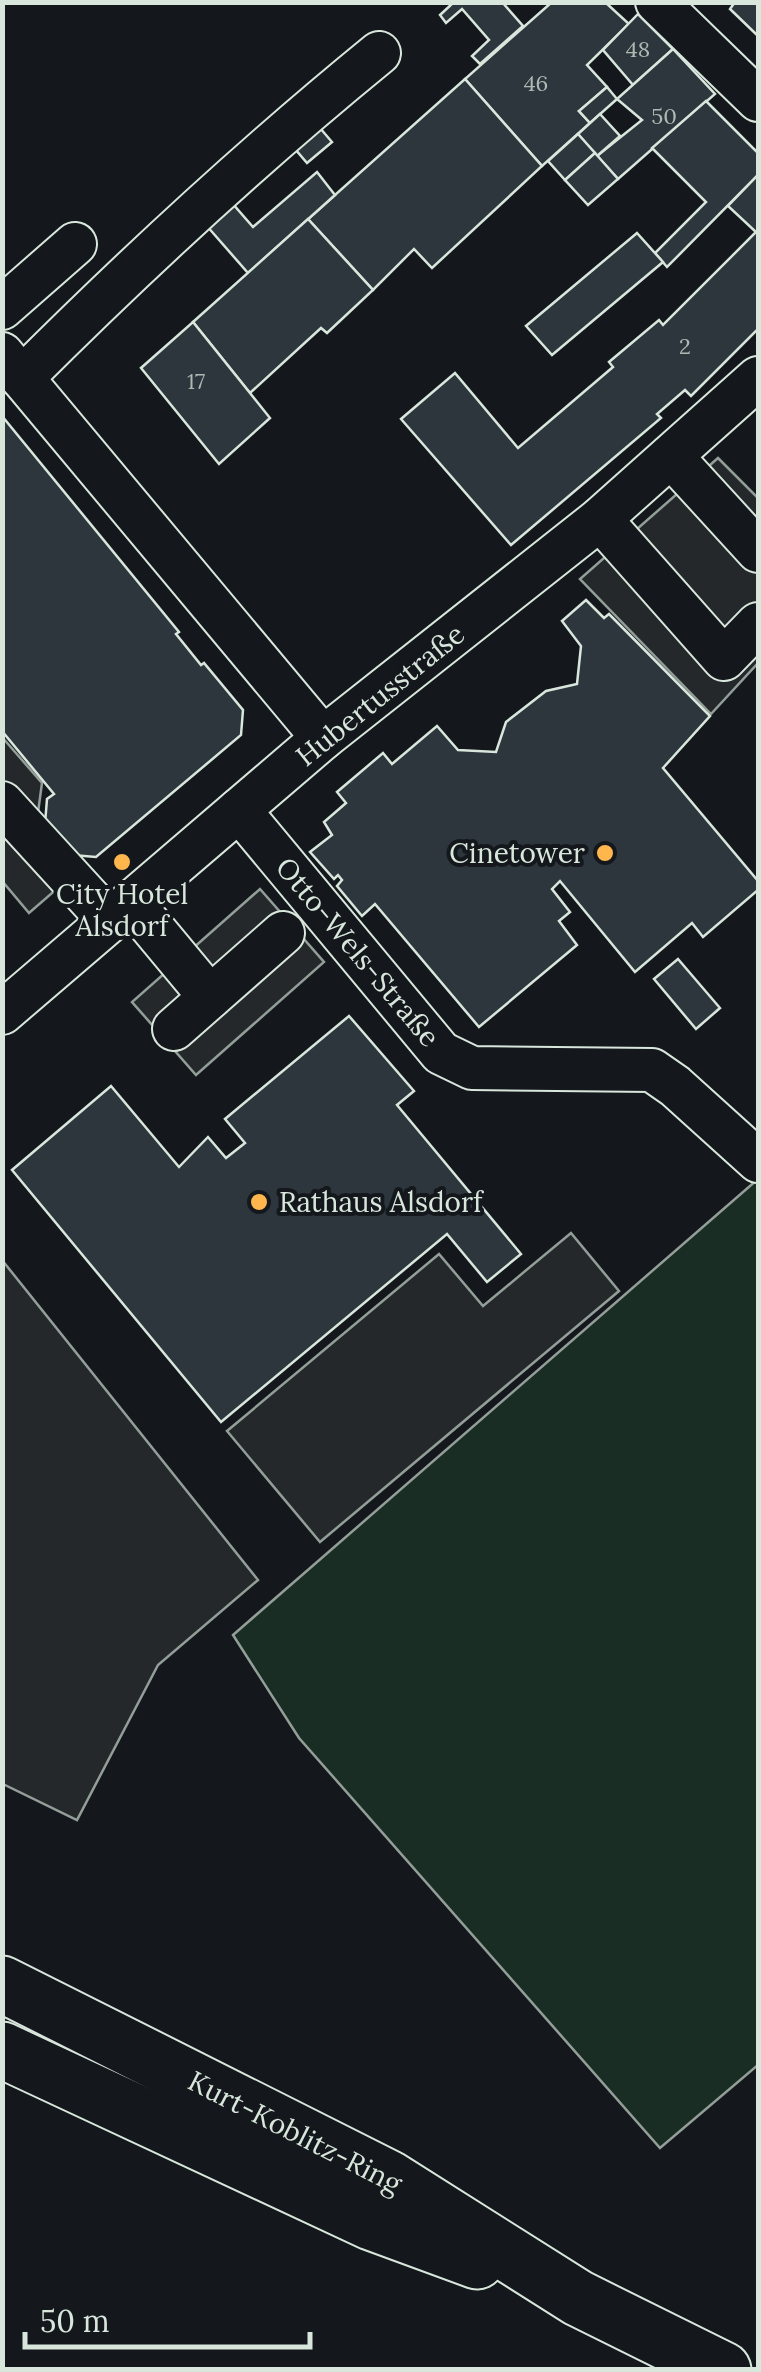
<svg xmlns="http://www.w3.org/2000/svg" width="761" height="2372" font-family="Lora,serif">
<style>
.green{fill:#1a2d24;stroke:#939e99;stroke-width:2.5}
.parking{fill:#24282b;stroke:#939e99;stroke-width:2.5}
.building{fill:#2c363c;stroke:#d8e6dc;stroke-width:2.5}
.lines{fill:none;stroke-linecap:round;stroke-linejoin:round}
.minor-casing{stroke:#d8e6dc;stroke-width:46}
.major-casing{stroke:#d8e6dc;stroke-width:59}
.minor{stroke:#14181c;stroke-width:42}
.major{stroke:#14181c;stroke-width:55}
.poi-dot{fill:#ffb74d;stroke:#14181c;stroke-width:4}
.labels{text-anchor:middle;dominant-baseline:central;stroke-width:8;stroke-linejoin:round;paint-order:stroke}
.number-label{font-size:22px;fill:#adbab4}
.street-label{font-size:28px;fill:#d8e6dc;stroke:#14181c}
.poi-label{font-size:28px;fill:#d8e6dc;stroke:#14181c;text-anchor:end}
</style>
<rect width="100%" height="100%" fill="#14181c"/>
<path class="green" d="M758,1179V2065L660,2148L299,1738L233,1635Z"/>
<g class="parking">
<path d="M718,458L758,498V663L711,714L580,579Z"/>
<path d="M2,737L42,783L37,820L81,868L29,913L3,882Z"/>
<path d="M260,889L324,962L196,1075L132,1002Z"/>
<path d="M571,1233L619,1291L320,1542L227,1431L439,1254L483,1306Z"/>
<path d="M2,1260L258,1580L158,1665L77,1820L3,1784Z"/>
</g>
<g class="building">
<path d="M454,2H502L523,26L480,64L472,56L489,40L462,9L446,23L440,15Z"/>
<path d="M552,2H605L629,24L587,65L607,87L579,111L590,123L542,166L465,79Z"/>
<path d="M735,2H758V36L730,9Z"/>
<path d="M638,14L673,49L633,85L603,50Z"/>
<path d="M673,49L715,94L618,179L597,156L642,120L617,99Z"/>
<path d="M465,79L542,166L432,268L414,249L373,290L308,219Z"/>
<path d="M607,87L617,99L590,123L579,111Z"/>
<path d="M706,101L758,153V175L667,267L655,253L706,202L652,148Z"/>
<path d="M600,114L620,136L597,156L578,134Z"/>
<path d="M314,121L332,142L307,163L290,143Z"/>
<path d="M578,134L595,153L565,180L548,161Z"/>
<path d="M595,153L618,179L588,205L565,180Z"/>
<path d="M317,172L335,195L248,273L206,225L232,203L253,227Z"/>
<path d="M758,175V329L691,396L685,390L657,414L661,418L511,545L401,419L455,373L518,448L613,367L609,362L659,320L663,325L756,232L728,206Z"/>
<path d="M308,219L373,290L327,333L321,328L250,393L193,322Z"/>
<path d="M637,233L663,262L552,355L526,326Z"/>
<path d="M193,322L270,418L219,464L141,368Z"/>
<path d="M2,416L179,632L176,634L201,665L204,663L243,710L241,735L96,857L72,855L45,824L47,799L54,794L2,731Z"/>
<path d="M586,600L604,618L609,614L710,716L663,768L758,881V890L703,937L692,923L635,972L560,881L552,889L570,912L559,921L577,945L479,1027L375,904L362,916L337,886L342,880L338,875L334,879L310,852L332,835L324,822L346,803L337,792L383,753L392,764L437,726L458,750L496,752L506,722L546,691L577,684L581,646L562,621Z"/>
<path d="M678,959L720,1008L696,1029L654,979Z"/>
<path d="M349,1016L414,1091L397,1105L521,1254L487,1282L447,1234L221,1422L12,1170L111,1086L179,1167L208,1137L226,1158L245,1143L225,1119Z"/>
</g>
<g class="lines">
<defs>
<g id="minor">
<path d="M657,2L758,100"/>
<path d="M2,308L75,244"/>
<path d="M2,354L323,738"/>
<path d="M22,378C136,264 254,155 379,53"/>
<path d="M671,456L758,551"/>
<path d="M600,519L724,659L758,624"/>
<path d="M2,803L109,920"/>
<path d="M239,810L441,1053L472,1068L652,1070L675,1086L758,1161"/>
<path d="M131,902L210,997"/>
<path d="M2,1013L323,738L600,519L758,378"/>
<path d="M174,1029L283,933"/>
</g>
<g id="major">
<path d="M2,1984L388,2178L578,2298L723,2370"/>
<path d="M2,2050L371,2222L477,2261"/>
</g>
</defs>
<use href="#minor" class="minor-casing"/>
<use href="#major" class="major-casing"/>
<use href="#minor" class="minor"/>
<use href="#major" class="major"/>
</g>
<g class="poi-dot">
<circle cx="605" cy="853" r="10"/>
<circle cx="122" cy="862" r="10"/>
<circle cx="259" cy="1202" r="10"/>
</g>
<g class="labels">
<g class="number-label">
<text x="638" y="49">48</text>
<text x="536" y="83">46</text>
<text x="664" y="116">50</text>
<text x="685" y="346">2</text>
<text x="196" y="381">17</text>
</g>
<g class="street-label">
<text transform="translate(380 695) rotate(-39)">Hubertusstraße</text>
<text transform="translate(358 952) rotate(50)">Otto-Wels-Straße</text>
<text transform="translate(295 2132) rotate(27)">Kurt-Koblitz-Ring</text>
</g>
<g class="poi-label">
<text x="585" y="853">Cinetower</text>
<text x="122" y="894" text-anchor="middle">City Hotel<tspan x="122" dy="32">Alsdorf</tspan></text>
<text x="279" y="1202" text-anchor="start">Rathaus Alsdorf</text>
</g>
</g>
<rect width="761" height="2372" fill="none" stroke="#d8e6dc" stroke-width="10"/>
<path d="M25 2332v15h285v-15" fill="none" stroke="#d8e6dc" stroke-width="5"/>
<text x="40" y="2332" font-size="30" fill="#d8e6dc" stroke="#14181c" stroke-width="8" paint-order="stroke">50 m</text>
</svg>
